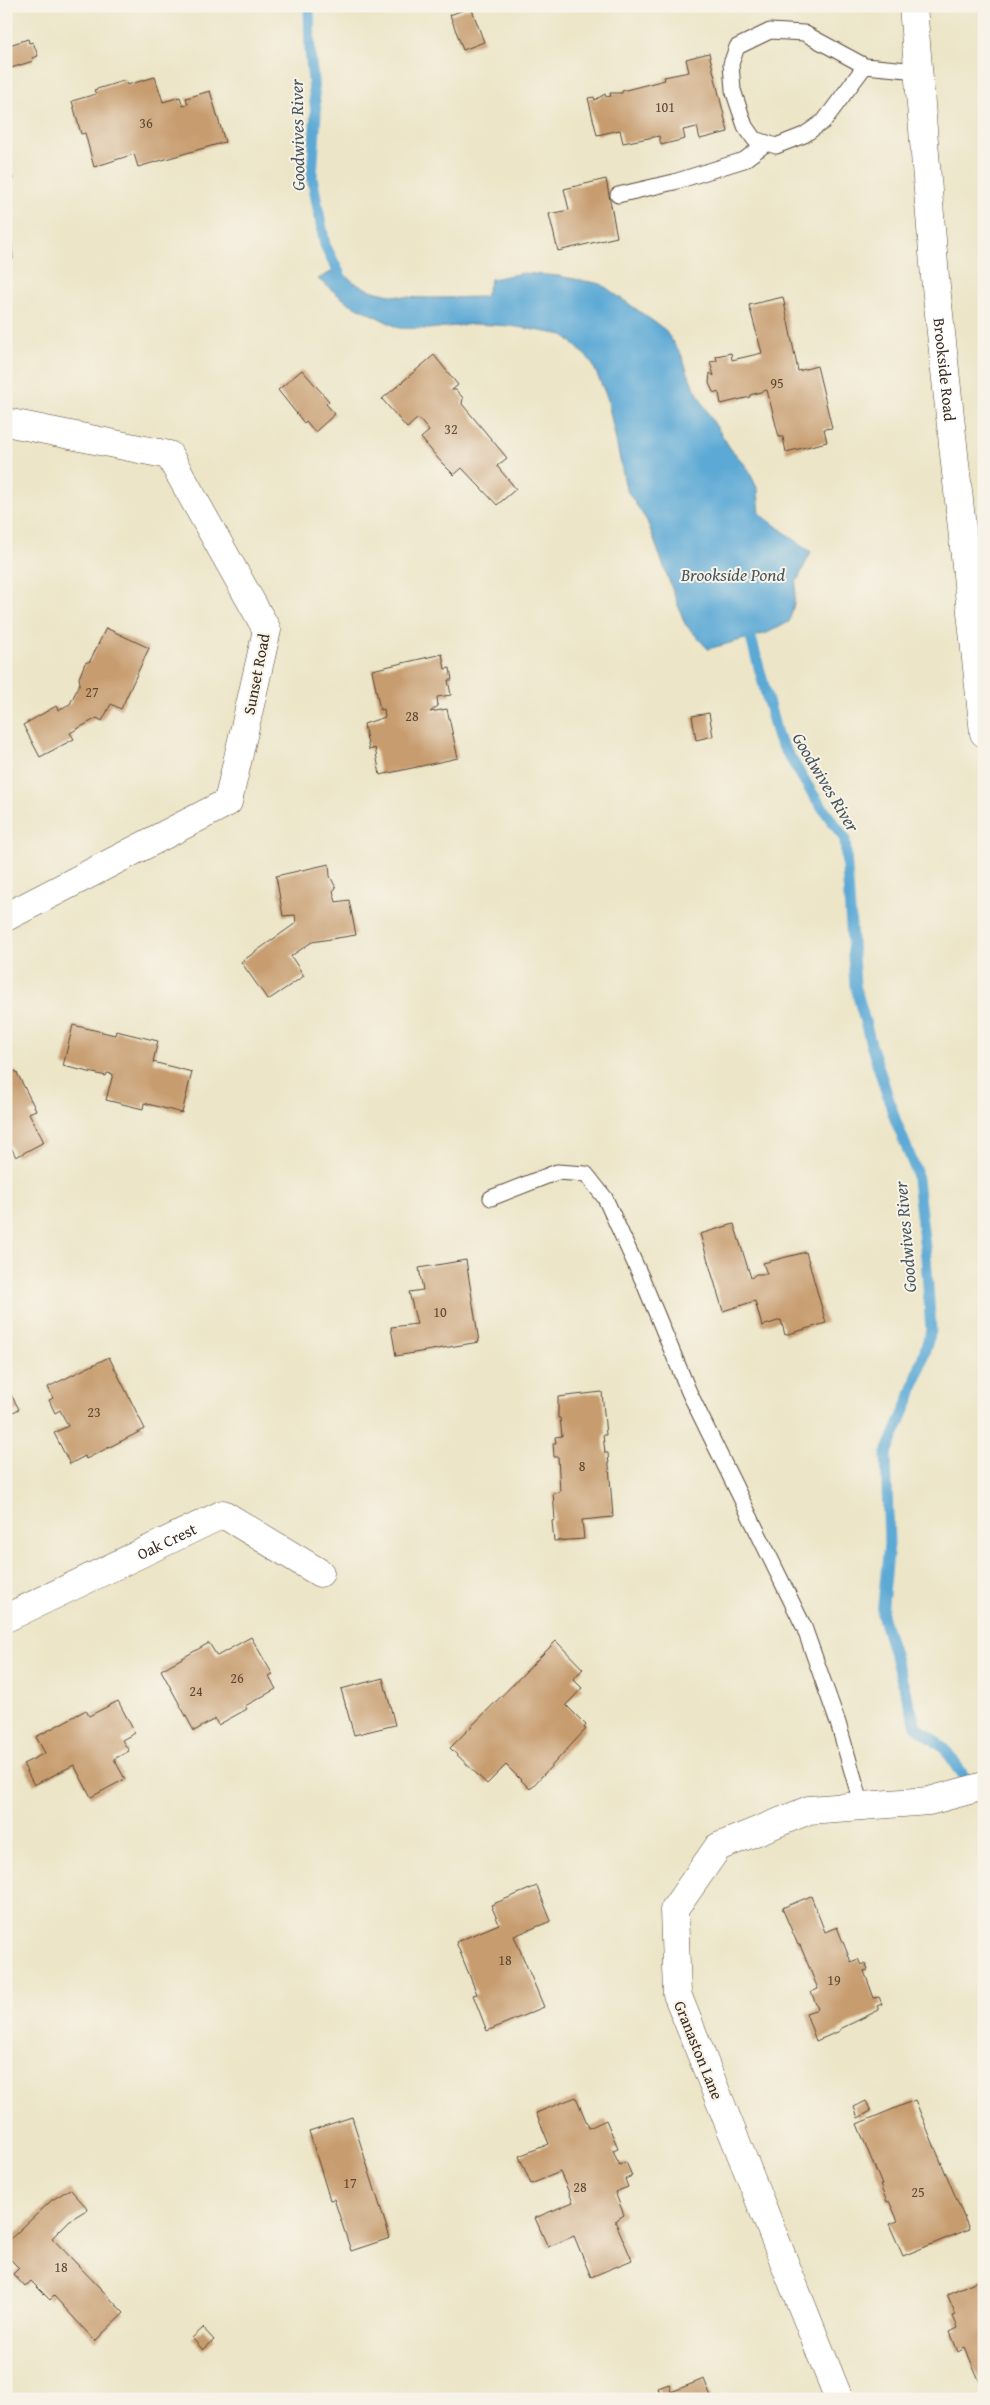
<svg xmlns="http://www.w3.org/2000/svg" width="990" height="2405" font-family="'Gentium Book Plus',serif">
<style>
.water{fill:#5ca9d5;stroke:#4c6a7a}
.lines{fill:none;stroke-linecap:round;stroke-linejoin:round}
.stream{stroke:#5ca9d5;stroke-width:11}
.building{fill:#c79d70}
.service-casing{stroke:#564637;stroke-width:17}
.minor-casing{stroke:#564637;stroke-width:29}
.service{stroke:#fff;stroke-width:15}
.minor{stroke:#fff;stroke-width:28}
.labels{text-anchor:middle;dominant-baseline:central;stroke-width:4;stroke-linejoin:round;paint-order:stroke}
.number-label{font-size:14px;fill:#5e4732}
.street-label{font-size:16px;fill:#3b2a1e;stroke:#f7f3e8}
.water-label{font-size:18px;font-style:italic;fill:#47565e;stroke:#f7f3e8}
</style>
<rect width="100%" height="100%" fill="#f7f3e8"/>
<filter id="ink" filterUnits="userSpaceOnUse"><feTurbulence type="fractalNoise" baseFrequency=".02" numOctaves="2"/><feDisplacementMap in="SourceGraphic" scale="10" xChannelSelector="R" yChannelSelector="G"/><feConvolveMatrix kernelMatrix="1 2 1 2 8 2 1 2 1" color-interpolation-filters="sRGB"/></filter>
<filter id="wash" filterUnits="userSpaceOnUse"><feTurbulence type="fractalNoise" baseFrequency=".0096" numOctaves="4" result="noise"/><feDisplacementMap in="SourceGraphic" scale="20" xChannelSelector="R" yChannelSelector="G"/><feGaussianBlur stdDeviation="1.12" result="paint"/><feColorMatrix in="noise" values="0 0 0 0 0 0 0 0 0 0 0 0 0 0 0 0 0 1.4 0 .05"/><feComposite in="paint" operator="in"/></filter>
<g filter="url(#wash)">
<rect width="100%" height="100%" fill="#ece5c7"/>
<path class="water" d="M337,269C344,274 351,281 359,285C393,303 448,297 485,297L491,279L523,273L559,276L601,284L664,329L681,354L691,381L709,415L730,448L747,467L758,490L760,514L811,552L796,583L794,604L789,622L767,633L708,649L685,624L647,521L626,489L607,397L591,361L564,335L511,326L474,324L429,329L399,328L347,302L318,279Z"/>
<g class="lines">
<g class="stream">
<path d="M309,6L310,51L316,113L312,177L325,245L344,283"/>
<path d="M747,623L778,738L812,793L845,839L855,985L871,1044L895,1119L916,1171L926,1257L931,1331L910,1398L886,1455L889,1544L882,1615L916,1726L944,1748L984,1804"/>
</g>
</g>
<g id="blocks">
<g class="building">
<path d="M471,7L484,42L463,50L450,15Z"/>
<path d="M28,39L29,43L33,42L38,56L32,58L33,61L11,68L6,58V46Z"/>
<path d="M709,53L728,132L700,139L697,127L683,130L685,139L661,145L659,136L623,143L620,130L597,135L588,98L594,97L595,100L605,94L606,97L611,96L610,93H622V91L665,80L664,77L689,72L686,59Z"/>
<path d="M155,77L163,102L180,97L183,106L188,104L186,98L210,91L225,142L138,167L134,154L94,167L85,133L81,134L72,101L96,94L94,90L126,80L127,85Z"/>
<path d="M6,162L13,179L6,182Z"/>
<path d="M606,179L617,237L558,251L549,214L569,210L564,189Z"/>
<path d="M6,226H10L13,259L6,260Z"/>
<path d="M783,297L798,371L817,366L832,428L824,429L827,442L786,452L783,437H779L767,390L750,395V397L721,404L719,393L713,392L709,383L710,373L714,376L710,362L717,361L716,356L731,353L732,360L762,353L749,305Z"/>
<path d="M434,355L458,385L452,390H456L463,398L462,404L507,458L497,466L516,489L497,505L462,468L454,475L441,462L421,438L429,431L418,418L407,428L382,399Z"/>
<path d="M302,370L329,401L326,404L335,414L315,432L306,421L304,423L278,390Z"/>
<path d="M106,628L149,648L121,709L111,704L102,721L97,718L70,733L74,739L40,757L23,725L56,706L58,710L70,704L80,683L79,678L85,663L90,661Z"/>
<path d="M442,654L445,669L450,668L452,680H448L451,695L437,697L438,706L430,712L447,709L458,758L380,775L375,748L369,750L364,724L385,717L384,709L380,710L372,670Z"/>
<path d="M709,713L713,736L696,740L692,716Z"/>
<path d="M329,864L330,876L336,888L333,891L336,902L349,900L356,935L312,942L291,956L304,976L268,1000L241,962L296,923L295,915L283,916L276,876Z"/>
<path d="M73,1025L115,1035L116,1031L158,1041L153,1062L192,1072L182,1113L144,1103L143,1109L106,1100L113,1074L107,1073L106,1076L63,1066Z"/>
<path d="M16,1071L36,1110L29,1113L44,1142L16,1157L6,1138V1076Z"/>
<path d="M734,1224L751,1278L756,1274H767L763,1263L806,1252L826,1323L785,1335L781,1320L762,1326L755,1301L723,1311L700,1234Z"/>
<path d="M466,1260L479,1342L396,1356L391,1327L417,1324L409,1292L423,1290L419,1268Z"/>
<path d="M109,1357L145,1429L86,1459L85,1456L70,1464L54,1433L68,1426L60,1410L55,1413L49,1400L53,1398L48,1387Z"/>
<path d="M6,1386L19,1409L6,1416Z"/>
<path d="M602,1392L606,1435H603L605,1453H608L613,1517L582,1520L584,1539L554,1541L552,1521L555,1520L553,1493L560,1492L558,1457H554L553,1443H556L555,1437L562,1436L560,1418H558V1397Z"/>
<path d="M251,1637L273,1675L269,1677L276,1689L245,1706L247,1709L218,1725L215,1719L194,1731L161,1670L209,1643L217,1656Z"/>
<path d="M556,1641L583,1669L573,1679L582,1688L566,1705L586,1725L584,1728L586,1729L530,1789L506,1765L487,1784L450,1748Z"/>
<path d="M383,1678L395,1725L354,1735L341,1689Z"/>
<path d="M118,1701L135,1733L122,1740L129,1751L114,1759L125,1779L91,1797L74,1765L34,1785L23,1764L45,1753L36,1737L86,1710L89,1716Z"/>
<path d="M537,1886L551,1921L514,1936L544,2007L487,2031L473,1995L477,1994L456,1942L499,1924L491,1905Z"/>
<path d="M811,1896L825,1932L837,1927L851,1962L858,1959L861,1965L865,1963L868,1970L864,1971L874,1998L879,1997L882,2004L877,2006L879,2010L840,2029V2031L816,2041L806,2013L818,2009L811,1992L818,1989L800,1945H798L782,1908Z"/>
<path d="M576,2097L589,2128L606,2120L618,2148L613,2150L619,2165L626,2162L632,2176L625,2179L628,2187L615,2192L624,2215L615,2221L632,2260L591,2277L574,2236L548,2247L535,2218L573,2202L560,2172L531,2184L519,2156L549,2144L536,2113Z"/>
<path d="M915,2100L969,2229L903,2256L889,2224L898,2221L889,2201L887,2202L880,2185H882L857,2124Z"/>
<path d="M866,2101L871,2111L858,2118L854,2107Z"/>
<path d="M352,2117L390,2238L351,2251L334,2199L330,2200L309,2131Z"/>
<path d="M70,2189L88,2209L70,2220L52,2238L124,2313L95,2341L54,2296L50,2300L31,2281L25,2287L13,2274L19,2268L6,2255V2243L52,2200Z"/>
<path d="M984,2278V2391L965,2348L958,2352L950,2332L958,2328L953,2316L956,2315L947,2294Z"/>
<path d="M203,2328L214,2340L203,2350L192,2338Z"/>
<path d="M704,2379L712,2399H648L660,2394L658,2388L669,2384L671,2392Z"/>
</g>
</g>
</g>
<g filter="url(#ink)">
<use href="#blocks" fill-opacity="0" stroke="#564637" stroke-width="1"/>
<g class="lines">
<defs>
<g id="service">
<path d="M865,66L824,121L804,135L776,146L754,139L745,126L733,90L731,64L737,47L770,31L804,33L865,66L918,71"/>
<path d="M618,195L674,182L744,160L767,143"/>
<path d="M491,1198L557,1172L586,1174L605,1198L643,1281L689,1392L804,1627L838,1723L862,1806"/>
</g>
<g id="minor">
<path id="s1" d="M913,6L935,277L984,733"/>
<path d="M6,422L169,455L267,630L228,802L6,917"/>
<path id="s2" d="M6,1618L223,1514L320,1573"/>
<path d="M839,2399L677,1994L674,1910L718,1847L809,1810L929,1801L984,1786"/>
</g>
</defs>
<use href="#service" class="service-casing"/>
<use href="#minor" class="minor-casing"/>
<use href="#service" class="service"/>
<use href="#minor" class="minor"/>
</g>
</g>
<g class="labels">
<g class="number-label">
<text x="665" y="107">101</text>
<text x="146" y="123">36</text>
<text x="777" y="383">95</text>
<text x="451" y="429">32</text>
<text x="92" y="692">27</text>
<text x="412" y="716">28</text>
<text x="440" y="1312">10</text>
<text x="94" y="1412">23</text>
<text x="582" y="1466">8</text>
<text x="237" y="1678">26</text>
<text x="196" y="1691">24</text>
<text x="505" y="1960">18</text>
<text x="834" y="1980">19</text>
<text x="350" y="2183">17</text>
<text x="580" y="2187">28</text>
<text x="918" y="2192">25</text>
<text x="61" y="2267">18</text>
</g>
<g class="street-label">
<text stroke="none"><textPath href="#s1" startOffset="365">Brookside Road</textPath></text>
<text transform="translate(256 674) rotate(-79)">Sunset Road</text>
<text stroke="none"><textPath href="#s2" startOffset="178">Oak Crest</textPath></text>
<text transform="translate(699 2050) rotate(68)">Granaston Lane</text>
</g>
<g class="water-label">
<text transform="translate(297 135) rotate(-91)">Goodwives River</text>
<text x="733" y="574">Brookside Pond</text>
<text transform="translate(826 782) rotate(59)">Goodwives River</text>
<text transform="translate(905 1237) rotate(-95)">Goodwives River</text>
</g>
</g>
<rect width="990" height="2405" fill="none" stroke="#f7f3e8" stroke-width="25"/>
</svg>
